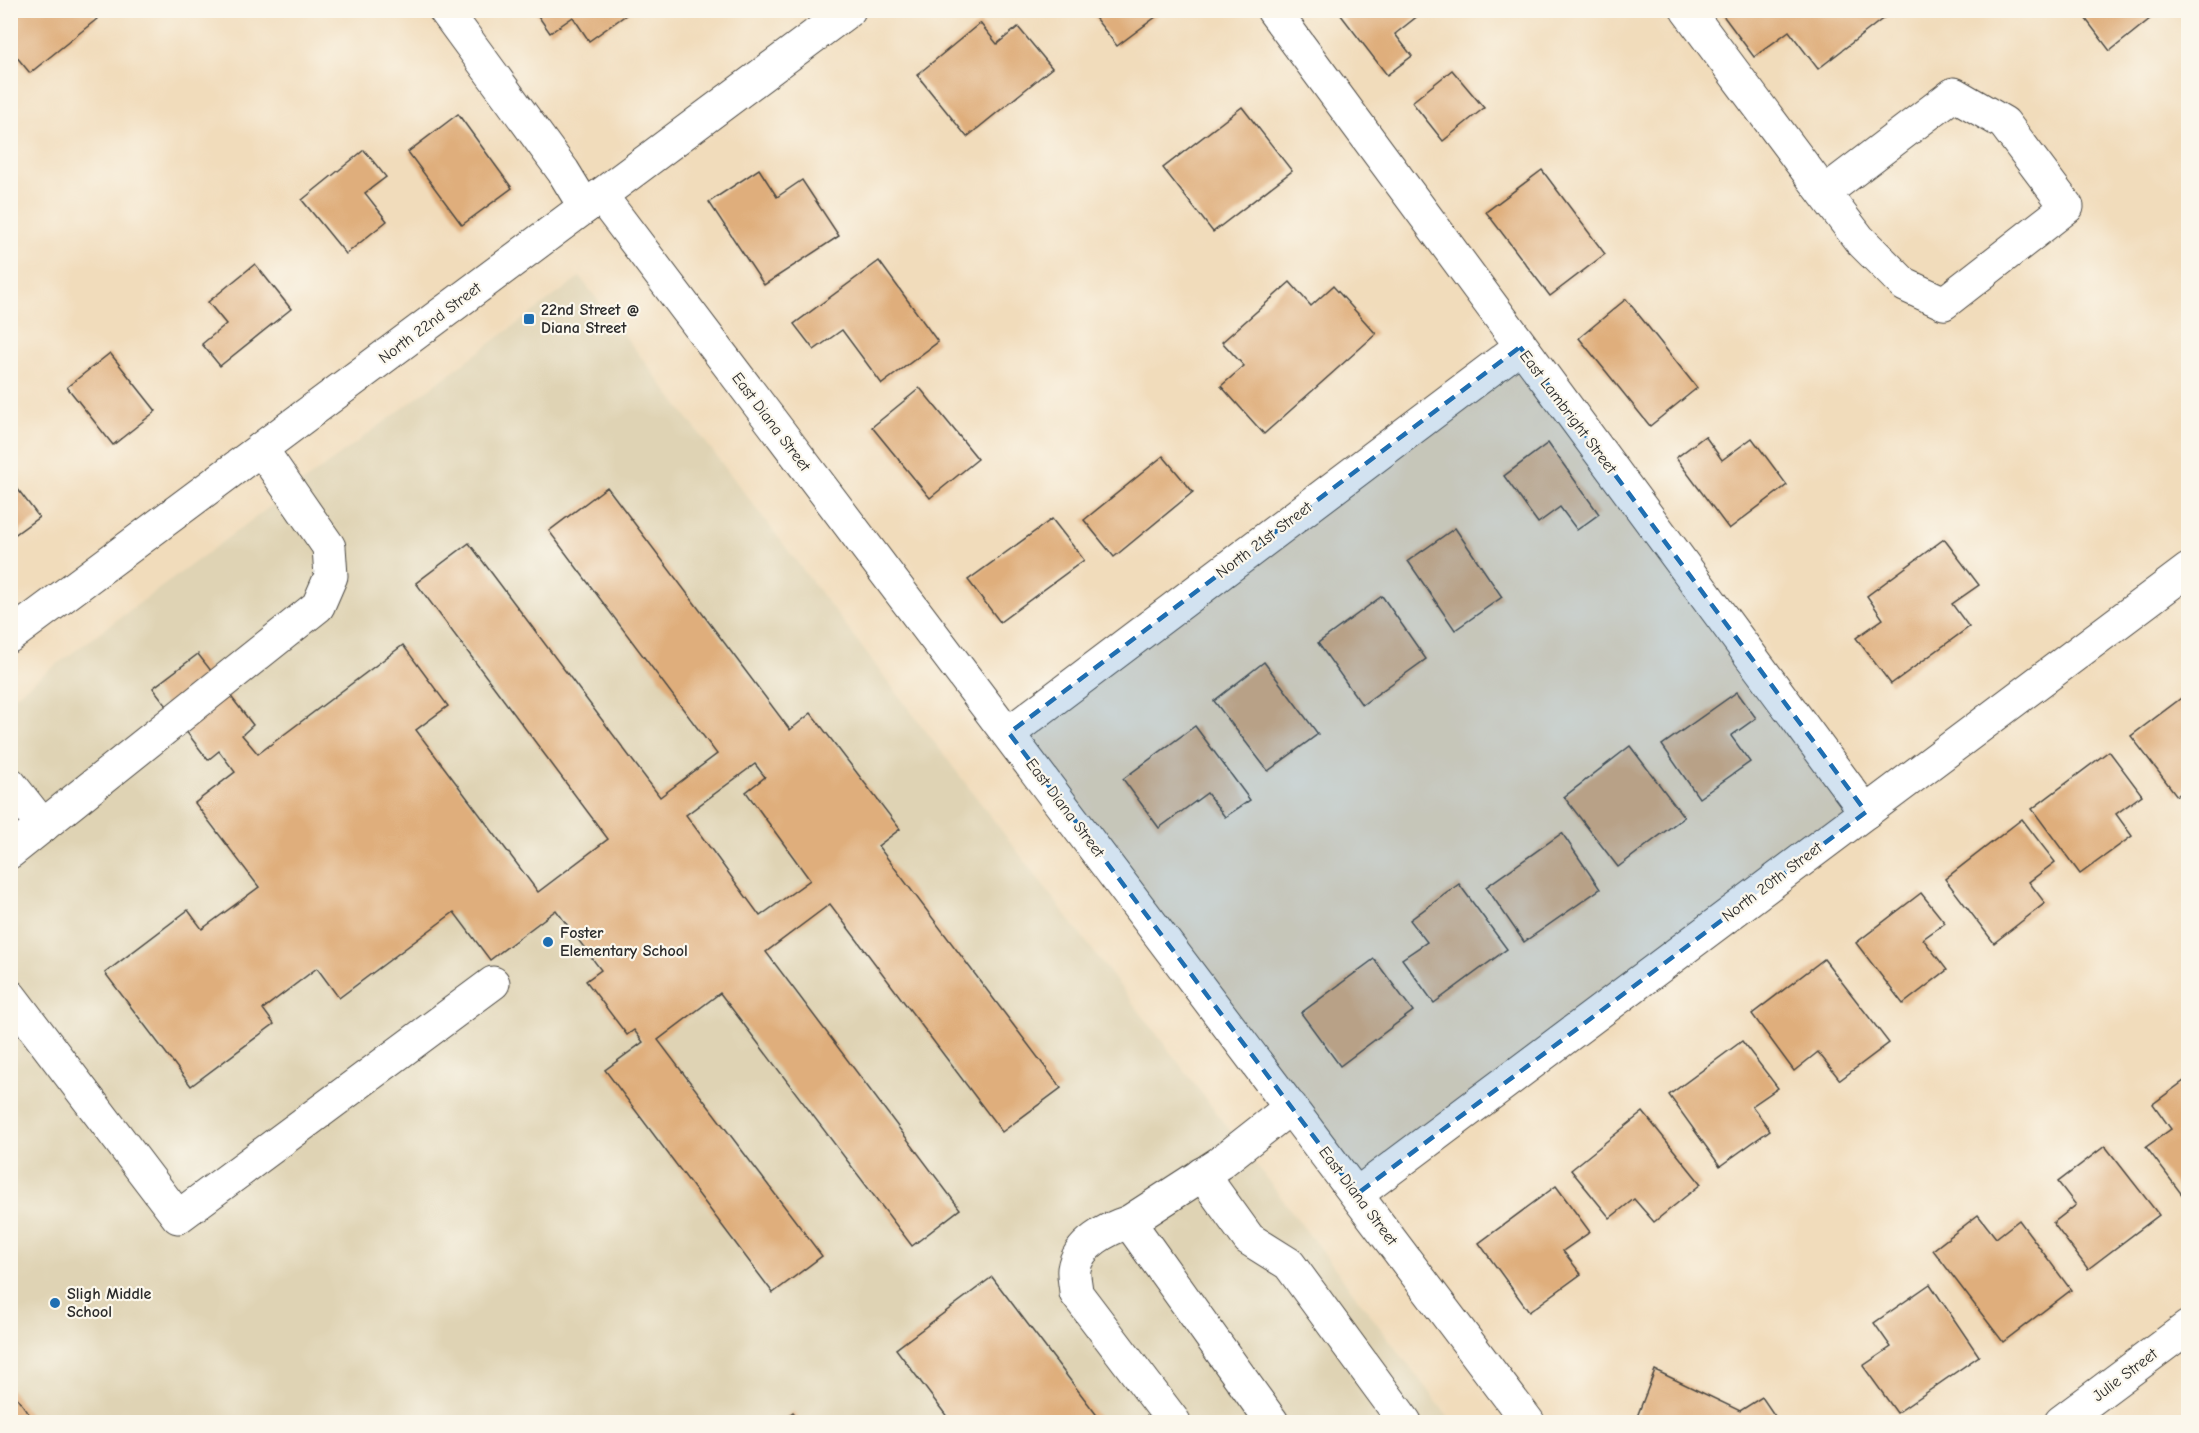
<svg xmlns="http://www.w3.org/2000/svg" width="2199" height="1433" font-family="'Comic Neue',sans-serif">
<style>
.built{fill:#dfd3b4}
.building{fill:#dfae7c;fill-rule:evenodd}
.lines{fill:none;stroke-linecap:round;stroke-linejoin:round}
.minor-casing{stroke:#494641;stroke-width:35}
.minor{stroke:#fff;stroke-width:33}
.marked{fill:#1f6fb2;fill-opacity:0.2;stroke:#1f6fb2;stroke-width:4.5;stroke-dasharray:12 8;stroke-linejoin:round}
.poi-dot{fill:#1f6fb2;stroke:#fbf7ec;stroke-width:2}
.labels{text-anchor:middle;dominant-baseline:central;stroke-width:4.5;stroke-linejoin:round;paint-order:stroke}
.poi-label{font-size:16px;font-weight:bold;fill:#2b2b2b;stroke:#fbf7ec;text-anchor:start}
.street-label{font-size:16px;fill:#2b2b2b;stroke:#fbf7ec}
</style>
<rect width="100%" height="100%" fill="#fbf7ec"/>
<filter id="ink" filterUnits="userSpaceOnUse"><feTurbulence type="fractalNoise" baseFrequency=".0167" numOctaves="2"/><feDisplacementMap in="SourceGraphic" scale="12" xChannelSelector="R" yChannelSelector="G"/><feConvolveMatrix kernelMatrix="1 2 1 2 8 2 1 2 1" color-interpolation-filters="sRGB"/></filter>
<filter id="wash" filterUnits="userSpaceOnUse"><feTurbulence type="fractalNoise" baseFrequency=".008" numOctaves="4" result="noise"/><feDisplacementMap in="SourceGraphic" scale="24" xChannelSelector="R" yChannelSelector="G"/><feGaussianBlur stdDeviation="1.35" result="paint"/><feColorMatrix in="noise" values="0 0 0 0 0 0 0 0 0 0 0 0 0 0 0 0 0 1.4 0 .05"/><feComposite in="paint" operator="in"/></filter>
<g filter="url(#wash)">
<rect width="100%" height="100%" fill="#f1dcbb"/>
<path class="built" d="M580,277L1452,1422H11L10,699Z"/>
<g id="blocks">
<g class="building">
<path d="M10,10H90L97,19L30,73L10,49Z"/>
<path d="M534,10H633L589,41L573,17L550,33Z"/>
<path d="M1089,10H1165L1117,46Z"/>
<path d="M1337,10H1417L1420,14L1395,34L1412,56L1387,75Z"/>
<path d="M1719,10H1894L1818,69L1789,31L1754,57Z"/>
<path d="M2079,10H2161L2110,51Z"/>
<path d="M980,23L997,44L1018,27L1052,68L967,137L917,75Z"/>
<path d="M1452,70L1484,108L1443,141L1412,102Z"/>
<path d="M1242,107L1292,171L1213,232L1163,168Z"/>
<path d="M458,114L512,188L462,225L408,152Z"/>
<path d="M364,150L386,177L365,193L387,221L346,254L302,200Z"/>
<path d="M759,169L777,197L802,180L839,236L764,285L709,202Z"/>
<path d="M1542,170L1605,254L1550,296L1486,212Z"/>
<path d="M879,261L938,342L882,384L842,330L814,350L794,324Z"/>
<path d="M255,264L291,309L220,366L202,344L226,324L208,302Z"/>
<path d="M1290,282L1311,306L1333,286L1376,334L1264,434L1221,386L1244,366L1222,342Z"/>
<path d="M1626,299L1697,388L1650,426L1579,338Z"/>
<path d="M110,353L156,411L113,445L67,387Z"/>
<path d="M920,388L978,459L930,498L872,427Z"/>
<path d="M1705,436L1722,460L1752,438L1787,485L1729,529L1676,458Z"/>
<path d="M1548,443L1599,514L1577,530L1560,507L1538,523L1504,476Z"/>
<path d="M1163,456L1193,492L1114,557L1084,520Z"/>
<path d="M10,479L39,517L10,538Z"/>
<path d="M607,487L790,730L811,713L900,829L878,846L1061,1088L1002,1132L830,904L766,952L960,1209L912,1246L720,993L658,1040L822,1256L773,1293L605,1070L643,1042L634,1030L627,1035L586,981L601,970L556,910L490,960L454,912L339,998L317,968L263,1009L274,1024L191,1086L105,973L188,910L202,929L259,887L195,803L235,772L219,751L208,760L153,688L198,654L253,725L242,735L258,754L403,645L448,706L416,730L538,892L608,839L416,583L469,543L660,797L717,754L549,531ZM755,764L765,777L746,792L810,880L760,916L686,815Z"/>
<path d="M1052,519L1084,560L1000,622L968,580Z"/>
<path d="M1455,528L1502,597L1455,630L1408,561Z"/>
<path d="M1944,539L1979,585L1952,604L1969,627L1891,684L1856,638L1883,619L1867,596Z"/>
<path d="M1382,596L1426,659L1362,705L1318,643Z"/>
<path d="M1264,662L1318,734L1268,771L1214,701Z"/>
<path d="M1737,692L1756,718L1731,736L1750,762L1699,798L1662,745Z"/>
<path d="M2188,693V787L2177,796L2131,736Z"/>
<path d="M1195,726L1250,800L1225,817L1207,793L1159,828L1123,779Z"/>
<path d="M1630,746L1684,817L1618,867L1564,797Z"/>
<path d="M2109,751L2142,795L2116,814L2132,836L2080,874L2032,809Z"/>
<path d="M2022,819L2055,862L2029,882L2045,903L1994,943L1945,879Z"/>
<path d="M1562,833L1600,889L1524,942L1486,887Z"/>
<path d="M1459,884L1507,949L1434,1003L1402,959L1427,942L1410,920Z"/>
<path d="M1921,893L1945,923L1923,939L1947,970L1903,1004L1856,943Z"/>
<path d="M1374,959L1413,1011L1340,1066L1301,1013Z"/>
<path d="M1824,959L1889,1043L1840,1080L1818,1052L1794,1071L1752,1014Z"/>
<path d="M1742,1041L1778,1088L1752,1106L1770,1130L1720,1166L1669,1095Z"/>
<path d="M2188,1078V1192L2183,1196L2146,1147L2171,1129L2153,1104Z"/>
<path d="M1643,1112L1701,1184L1654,1222L1634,1199L1610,1218L1571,1170Z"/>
<path d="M2105,1146L2159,1215L2088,1269L2053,1223L2076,1205L2058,1182Z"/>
<path d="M1556,1186L1590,1232L1563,1251L1581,1274L1529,1312L1479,1243Z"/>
<path d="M1978,1215L1996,1238L2019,1220L2071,1290L2003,1342L1933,1250Z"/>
<path d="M992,1277L1102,1422H951L896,1349Z"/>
<path d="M1930,1284L1979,1356L1897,1413L1863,1366L1891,1347L1874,1323Z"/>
<path d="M1655,1370L1740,1411L1762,1397L1779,1422H1635Z"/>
<path d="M10,1388L35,1422H10Z"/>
<path d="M793,1412L801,1422H780Z"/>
</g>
</g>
</g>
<g filter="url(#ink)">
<use href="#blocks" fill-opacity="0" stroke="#494641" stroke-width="1.5"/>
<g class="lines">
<defs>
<g id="minor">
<path d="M445,10L563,171L585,207"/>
<path d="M1273,10L1866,812"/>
<path d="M1687,10L1824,193L1859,239L1905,285L1944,303L2067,207L2004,123L1954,94L1824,193"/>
<path d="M601,196L1528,1422"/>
<path d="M10,636L849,10"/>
<path d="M1009,733L1520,347"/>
<path d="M10,784L43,826"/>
<path d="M10,852L318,606L331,576L329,547L261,449"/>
<path d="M10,996L178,1217L493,983"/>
<path d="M1202,1174L1249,1239L1289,1264L1405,1422"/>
<path d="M1357,1194L2188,570"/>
<path d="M1129,1222L1272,1422"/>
<path d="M1174,1422L1076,1293C1076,1286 1073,1277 1074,1269C1078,1244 1107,1229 1129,1222L1220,1163L1291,1107"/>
<path d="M2061,1422L2188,1327"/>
</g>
</defs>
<use href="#minor" class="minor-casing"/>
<use href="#minor" class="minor"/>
</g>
</g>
<path class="marked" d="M1520,347L1866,812L1357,1194L1009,733Z"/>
<g class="poi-dot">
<rect x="523" y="313" width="12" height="12" rx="3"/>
<circle cx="548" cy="942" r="6"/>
<circle cx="55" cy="1303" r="6"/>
</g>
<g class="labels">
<g class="poi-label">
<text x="541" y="310">22nd Street @<tspan x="541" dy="18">Diana Street</tspan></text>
<text x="560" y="933">Foster<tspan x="560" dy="18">Elementary School</tspan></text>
<text x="67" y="1294">Sligh Middle<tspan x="67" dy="18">School</tspan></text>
</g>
<g class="street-label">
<text transform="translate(430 323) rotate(-37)">North 22nd Street</text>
<text transform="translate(1568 412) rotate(53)">East Lambright Street</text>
<text transform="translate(771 422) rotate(53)">East Diana Street</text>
<text transform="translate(1264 540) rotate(-37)">North 21st Street</text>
<text transform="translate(1065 808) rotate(53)">East Diana Street</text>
<text transform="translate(1772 882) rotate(-37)">North 20th Street</text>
<text transform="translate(1358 1196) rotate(53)">East Diana Street</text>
<text transform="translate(2125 1375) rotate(-37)">Julie Street</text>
</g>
</g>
<rect width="2199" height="1433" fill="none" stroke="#fbf7ec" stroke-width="36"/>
</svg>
